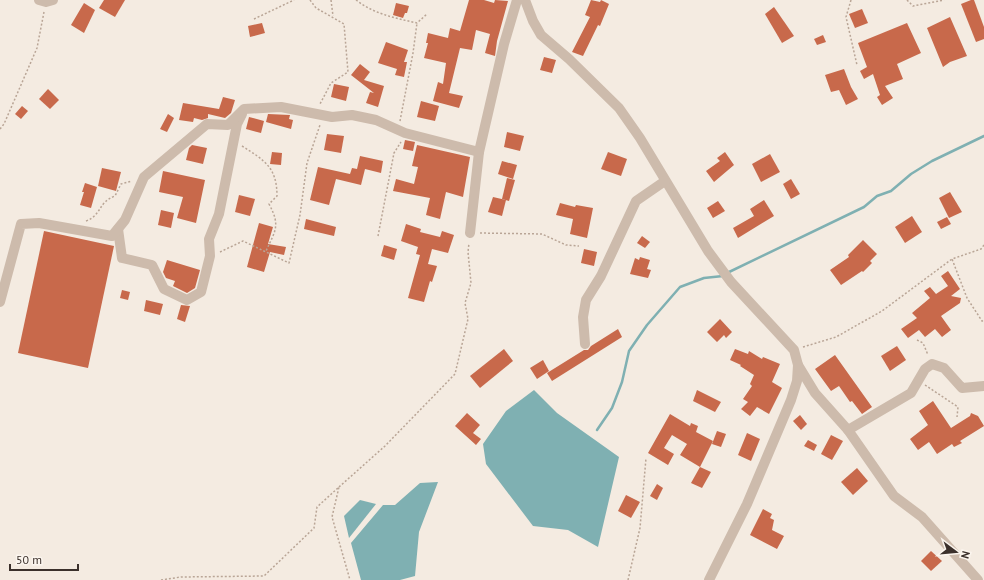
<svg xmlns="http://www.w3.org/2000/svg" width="984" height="580" font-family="'PT Sans',sans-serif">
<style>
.water{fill:#7fb0b2}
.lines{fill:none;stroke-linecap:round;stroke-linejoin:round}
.stream{stroke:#7fb0b2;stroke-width:2.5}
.building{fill:#c8694b}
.path{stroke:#b9a596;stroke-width:1.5;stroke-dasharray:2 2;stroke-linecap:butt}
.minor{stroke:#cdbbac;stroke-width:10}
</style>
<rect width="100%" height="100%" fill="#f4ebe1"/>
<g class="water">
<path d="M534,390L557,413L619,457L598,547L568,530L533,526L486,464L483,444L506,411Z"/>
<path d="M438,482L419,532L415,576L400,580H361L351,543L383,505H395L420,483Z"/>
<path d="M360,500L376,504L349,538L344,516Z"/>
</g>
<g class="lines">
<g class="stream">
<path d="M727,273L864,207L877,196L891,191L911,174L932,161L984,136"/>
<path d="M597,430L612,408L622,382L629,351L647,325L680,287L704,278L723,276"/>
</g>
</g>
<g class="building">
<path d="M104,0H125L115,17L99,8Z"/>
<path d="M469,0H484L494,3L495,0L508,1L497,41L495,56L485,53L490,34L476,30L472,50L460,48L449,93L463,96L459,108L433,101L438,82L443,84L446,63L424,58L428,43H426L428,33L448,38L450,28L460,31Z"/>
<path d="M591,0L600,2L601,0L609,4L600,26L598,25L583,56L572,52L590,17L585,15Z"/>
<path d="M971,0H974L984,27V39L976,42L961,4Z"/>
<path d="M84,3L95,10L84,33L71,25Z"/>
<path d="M396,3L409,6L407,13H405L403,18L393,15Z"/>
<path d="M774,7L794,36L782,43L765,14Z"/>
<path d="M862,9L868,23L855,28L849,14Z"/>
<path d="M950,17L967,56L950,62L943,67L927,28Z"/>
<path d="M262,23L265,33L250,37L248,26Z"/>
<path d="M907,23L921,53L897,64L903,79L885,86L893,98L882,105L877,97L880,95L873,74L864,79L860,71L867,67L858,43Z"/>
<path d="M823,35L826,42L817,45L814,39Z"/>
<path d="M386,42L408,50L404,62H407L404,77L395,75L397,69L378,63Z"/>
<path d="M544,57L556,60L552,73L540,70Z"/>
<path d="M360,64L370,72L364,80L384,86L378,107L366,103L370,92L374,93L351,75Z"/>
<path d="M844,69L851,87L858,99L846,105L839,90L831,92L825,75Z"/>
<path d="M334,84L349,87L346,101L331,97Z"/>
<path d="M48,89L59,100L50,109L39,99Z"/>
<path d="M223,97L235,100L231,113L225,118L208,114V118L202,120L194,118L193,122L179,120L183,103L219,109Z"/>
<path d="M421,101L439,106L435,121L417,117Z"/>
<path d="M22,106L28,111L21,119L15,114Z"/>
<path d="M168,114L174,118L167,132L160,129Z"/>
<path d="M268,114L290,115L289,119L293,120L291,129L266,122Z"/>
<path d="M249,117L264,121L261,133L246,129Z"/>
<path d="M507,132L524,136L520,151L504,147Z"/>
<path d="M327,134L344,136L341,153L324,150Z"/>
<path d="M405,140L415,142L413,151L403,149Z"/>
<path d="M192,145L207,148L203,164L186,160L189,148Z"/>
<path d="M417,145L470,157L463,197L446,192L440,219L426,215L430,198L393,191L396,179L414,184L418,167L412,166Z"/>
<path d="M272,152L282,153L281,165L270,164Z"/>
<path d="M608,152L627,159L621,176L601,169Z"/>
<path d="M725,152L734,165L714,182L706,171L720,161L717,158Z"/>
<path d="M770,154L780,172L761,182L752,164Z"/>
<path d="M360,156L383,161L381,173L365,169L361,185L336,179L329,205L310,200L318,167L350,174L352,168L357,169Z"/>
<path d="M502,161L517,165L513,179L498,174Z"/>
<path d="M102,168L121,172L116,191L98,186Z"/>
<path d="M163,171L205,180L196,223L177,218L183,197L159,192Z"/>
<path d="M507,178L515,180L509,201L502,199Z"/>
<path d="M791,179L800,194L791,199L783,184Z"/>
<path d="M85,183L97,187L91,208L80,205L84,192H82Z"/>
<path d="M950,192L962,212L949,218L939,198Z"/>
<path d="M239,195L255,199L250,216L235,212Z"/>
<path d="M493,197L506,200L502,216L488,212Z"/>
<path d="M764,200L774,216L738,238L733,228L754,216L750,209Z"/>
<path d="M718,201L725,211L713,218L707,208Z"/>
<path d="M560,203L575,207L576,205L593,208L587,238L570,234L573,219L556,215Z"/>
<path d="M161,210L174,213L171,228L158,225Z"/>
<path d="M912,216L922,232L905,243L895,227Z"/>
<path d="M947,217L951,224L941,229L937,222Z"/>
<path d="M306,219L336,227L334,236L304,229Z"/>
<path d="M259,223L273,227L268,244L286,247L284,255L270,252L264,272L247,267Z"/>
<path d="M406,224L421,229L420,232L440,237L442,231L454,235L448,253L432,249L428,264L437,266L432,282L430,281L424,302L408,298L420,255L416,254L418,247L401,241Z"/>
<path d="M44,231L114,246L88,368L18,353Z"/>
<path d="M642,236L650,242L645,248L637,243Z"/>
<path d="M863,240L877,254L870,261L872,263L863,272L862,271L841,285L830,270L849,257L848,255Z"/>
<path d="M384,245L397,249L394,260L381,256Z"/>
<path d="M584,249L597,252L594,266L581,263Z"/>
<path d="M640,257L650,260L647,269L651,270L648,278L630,274L635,258L639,260Z"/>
<path d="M167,260L200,270L195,288L187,293L173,286L175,281L166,278L163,272Z"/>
<path d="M948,271L960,289L951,296L961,298L960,303L941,316L951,330L942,337L935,329L925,337L919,330L908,338L901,329L917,318L912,313L930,298L924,291L930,287L936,294L948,286L941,276Z"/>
<path d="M122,290L130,292L128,300L120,298Z"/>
<path d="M146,300L163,304L160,315L144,311Z"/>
<path d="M181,305L190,306L185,322L177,319Z"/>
<path d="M720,319L732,332L726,338L724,335L717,342L707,332Z"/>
<path d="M618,329L622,337L552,381L547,373L584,350H588L591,346Z"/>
<path d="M897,346L906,360L890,371L881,356Z"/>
<path d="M504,349L513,361L480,388L470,376Z"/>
<path d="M735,349L748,354L749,351L762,359L763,357L780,364L772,382L782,388L769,414L757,407L750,416L741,409L748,402L743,399L752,386L750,384L754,375L740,366L741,365L730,360Z"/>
<path d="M835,355L872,407L862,414L852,401L850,402L839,386L831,391L815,369Z"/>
<path d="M543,360L549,371L537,379L530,368Z"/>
<path d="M697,390L721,402L715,412L693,401Z"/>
<path d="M933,401L951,428L970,416L971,413L978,416L984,426L960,441L962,443L954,447L952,444L937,454L929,442L918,450L910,439L928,425L919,411Z"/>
<path d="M467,413L480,425L473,433L481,439L476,445L455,426Z"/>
<path d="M670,414L690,426L691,423L698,426L696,432L713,441L700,467L680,455L687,444L672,435L664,448L674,454L668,465L648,453Z"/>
<path d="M800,415L807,424L801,430L793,421Z"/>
<path d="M717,431L726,434L721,447L712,444Z"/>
<path d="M747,433L760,439L751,461L738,455Z"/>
<path d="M831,435L843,441L832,460L821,454Z"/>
<path d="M808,440L817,445L814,451L804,446Z"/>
<path d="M700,467L711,472L702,488L691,483Z"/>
<path d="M857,468L868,481L853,495L841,482Z"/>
<path d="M657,484L663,488L657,500L650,496Z"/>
<path d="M626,495L640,502L631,518L618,511Z"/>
<path d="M763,509L772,514L770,518L774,520L772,530L784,536L777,549L750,535Z"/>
<path d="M931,551L942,561L931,571L921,561Z"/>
</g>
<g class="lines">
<g class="path">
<path d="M310,0L316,8L344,24L348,72L331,83L320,104"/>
<path d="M331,0L333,16"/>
<path d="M356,0C374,14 395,18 417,23L427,14"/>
<path d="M851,0L846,17L857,65"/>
<path d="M907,0L913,6L944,0"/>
<path d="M254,19L294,0"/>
<path d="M400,121L413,53L417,23"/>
<path d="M0,129L4,124L37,48L44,12"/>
<path d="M242,146C264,160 277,167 277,196L269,204C281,226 275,231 266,251"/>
<path d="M86,221C102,215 98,202 115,196L121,184L132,181"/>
<path d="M480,233L542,234L566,245L579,246"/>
<path d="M378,236L394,153L401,142"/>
<path d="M984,245L981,249L952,259L967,298L982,321H984"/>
<path d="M220,252L243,241L289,263L300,215L307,163L320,125"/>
<path d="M917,340L923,343L928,355"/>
<path d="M803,347L836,337L882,311L952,259"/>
<path d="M925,385L958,407L957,417"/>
<path d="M339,487L385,446L455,374L468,319L465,303L471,283L468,252L469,243"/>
<path d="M161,580L181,577L264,576L314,528L317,507L339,487L332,517L350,580"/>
<path d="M628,580L640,528L646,458"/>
</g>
<g class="minor">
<path d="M39,0L46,2L53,0"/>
<path d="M525,0L533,21L541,35L569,59L619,108L640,138L708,251L731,282L794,350L798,365L797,381L791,400L747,504L709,580"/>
<path d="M118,229L122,258L152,265L164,289L187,300L201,292L210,256L209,239L219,214L237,124L242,114"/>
<path d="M470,233L479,152L504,44L517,0"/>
<path d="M0,302L21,224L39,223L112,236L125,220L144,177L207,124L228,125L244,109L281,107L332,117L352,115L376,120L405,133L479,152"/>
<path d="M585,344L583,317L586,300L601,276L636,201L665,181"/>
<path d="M798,365L815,393L848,430L894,496L922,517L978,580"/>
<path d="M848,430L911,393L925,369L932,364L944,368L962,388L984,386"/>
</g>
</g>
<g transform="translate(956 552) rotate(106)" stroke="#fbf5ee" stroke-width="3" paint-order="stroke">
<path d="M0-3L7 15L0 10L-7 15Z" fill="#3b302b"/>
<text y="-6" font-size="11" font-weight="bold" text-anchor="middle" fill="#3b302b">N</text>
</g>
<path d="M10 564v6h68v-6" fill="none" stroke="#3b302b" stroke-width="2"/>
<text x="16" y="564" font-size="12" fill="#3b302b" stroke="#fbf5ee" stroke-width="3" paint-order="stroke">50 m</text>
</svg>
